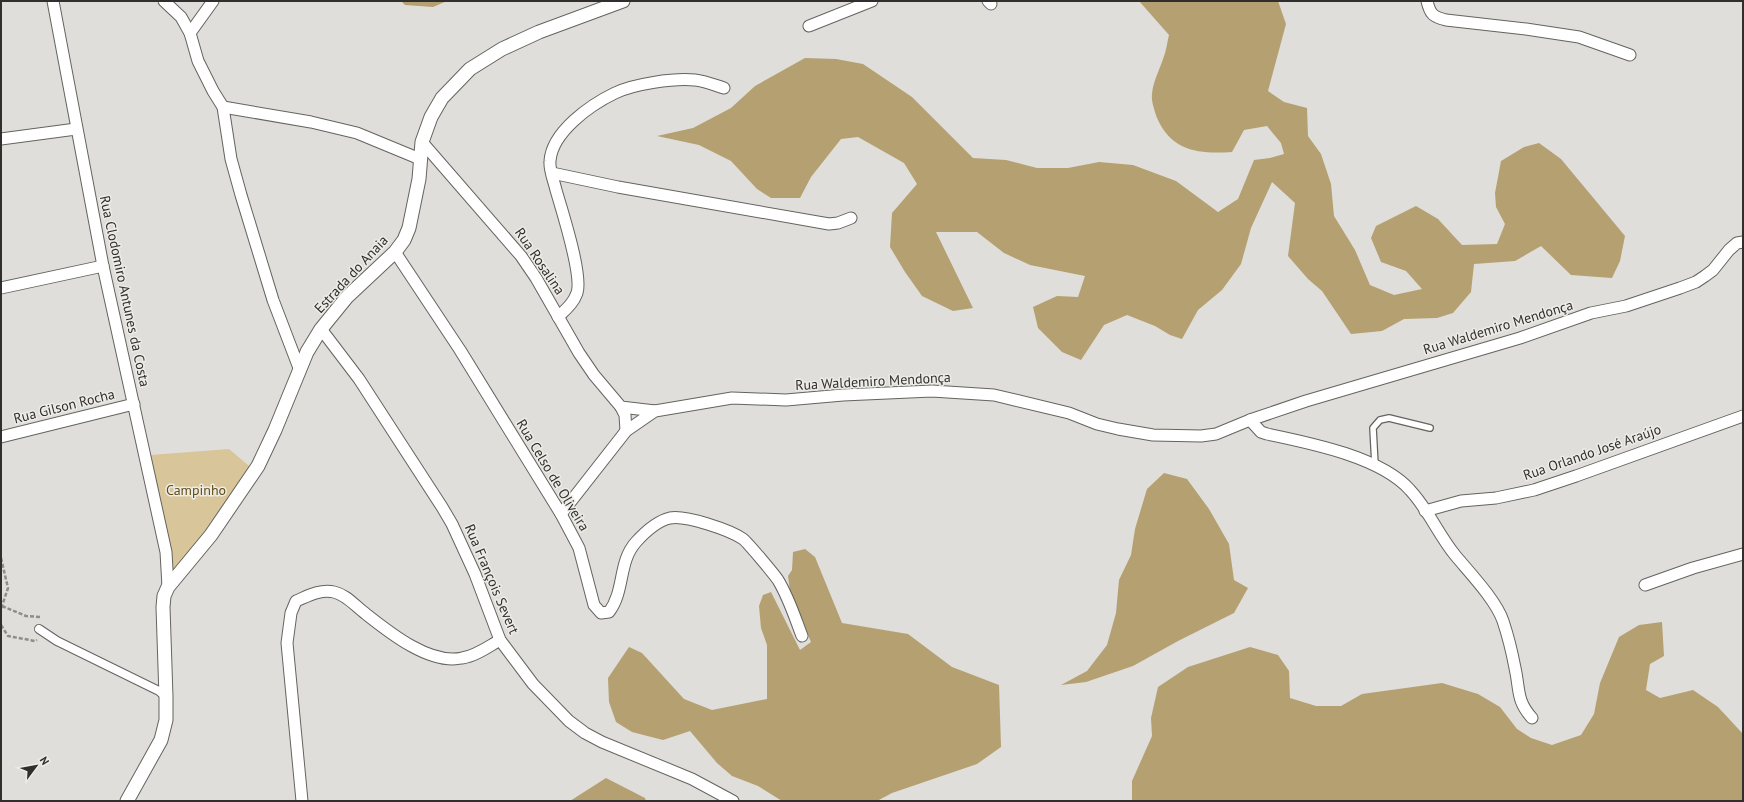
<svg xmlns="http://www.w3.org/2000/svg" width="1744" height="802" font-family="'PT Sans',sans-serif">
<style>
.green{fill:#d8c69a}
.forest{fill:#b4a071}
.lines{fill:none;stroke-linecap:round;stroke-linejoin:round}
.service-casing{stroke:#64635f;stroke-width:8}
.pedestrian-casing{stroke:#64635f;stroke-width:10}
.minor-casing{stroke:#64635f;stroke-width:13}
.tertiary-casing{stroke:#64635f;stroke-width:15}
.path{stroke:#8e8d8a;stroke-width:2.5;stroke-dasharray:4 2;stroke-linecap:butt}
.service{stroke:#fff;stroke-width:5.5}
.pedestrian{stroke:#fff;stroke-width:8}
.minor{stroke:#fff;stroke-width:11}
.tertiary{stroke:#fff;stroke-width:13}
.labels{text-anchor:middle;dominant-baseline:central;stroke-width:3;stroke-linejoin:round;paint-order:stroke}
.street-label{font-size:14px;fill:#302f2d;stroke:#edece7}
.park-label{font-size:14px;fill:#614c13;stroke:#edece7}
</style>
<rect width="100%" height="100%" fill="#e0deda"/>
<path class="green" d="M229,449L255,471L174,581L170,550L150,455Z"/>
<g class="forest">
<path d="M401,1H447L433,7L405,5Z"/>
<path d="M1139,1H1278L1286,24L1268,91L1284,102L1307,108L1308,136L1321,154L1331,184L1334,216L1355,250L1370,285L1394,295L1422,289L1406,271L1381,262L1371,238L1376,226L1416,206L1438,219L1462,245L1497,244L1505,224L1496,207L1495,193L1501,161L1524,147L1539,143L1561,159L1625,236L1620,261L1612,278L1571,275L1541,246L1515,261L1474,264L1471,292L1453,313L1437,318L1404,319L1382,331L1351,334L1322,291L1308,279L1288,256L1295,203L1272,182L1251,228L1241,264L1222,290L1198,310L1182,339L1170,335L1155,326L1127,315L1104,325L1081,360L1062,352L1038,328L1033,307L1057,296L1078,297L1085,276L1030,265L1004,253L977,232H936L973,308L953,311L922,296L905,272L890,247L892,213L917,184L904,163L858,137L841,139L811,177L800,198H771L757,189L731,161L699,145L657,136L693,128L731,108L755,86L805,58L836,59L863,64L912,97L973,158L1006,160L1037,168H1068L1099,162L1133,165L1176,181L1218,212L1238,199L1254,160L1270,158L1284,154L1281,143L1267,126L1244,130L1232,152C1200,154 1172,152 1157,118C1155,111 1151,102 1152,94C1153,82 1159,71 1163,59C1166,52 1167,43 1169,35Z"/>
<path d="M1164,473L1187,479L1209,509L1229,544L1234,580L1248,588L1234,613L1178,641L1133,666L1086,682L1061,685L1087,671L1107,645L1116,613L1119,580L1131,555L1135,529L1147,489Z"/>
<path d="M805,549L815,557L842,623L908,634L952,667L999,685L1001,747L977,764L892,793L877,801H782L758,786L732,776L717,763L690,731L663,740L632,732L616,722L609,702L608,678L629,647L642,653L684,699L712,710L767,699V645L761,628L759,606L763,595L771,592L800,650L811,642L790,591L788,576L792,570L793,552Z"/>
<path d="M1662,622L1664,656L1650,664L1646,690L1660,698L1693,690L1718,707L1743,734V801H1132V781L1152,736L1151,718L1158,687L1188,667L1250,647L1278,655L1289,671L1290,698L1316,706H1341L1362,694L1442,683L1478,694L1500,707L1517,729L1531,738L1552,745L1581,735L1594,714L1600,683L1619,637L1639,625Z"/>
<path d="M606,778L645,798L646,801H570Z"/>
</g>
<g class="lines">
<defs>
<path id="service" d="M1375,465L1373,428L1380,420L1389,418L1430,428"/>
<path id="pedestrian" d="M39,629L57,641L159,691L166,697"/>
<g id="minor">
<path d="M53,1L103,266L166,552L168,587"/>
<path d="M164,1L181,17L190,33L198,61L213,91L223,107L231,159L241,195L273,300L299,368"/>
<path d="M988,1L991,4"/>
<path d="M1427,1C1430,14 1433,17 1446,20L1526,29L1579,37L1630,55"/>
<path d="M809,26L872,1"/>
<path d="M190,33L213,1"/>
<path d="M223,107L311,122L357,133L420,159"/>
<path d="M1,139L76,129"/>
<path d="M422,142L521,256L536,278L579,353L594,375L621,407L655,411"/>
<path d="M552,173L618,187L829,224L838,223L851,218"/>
<path d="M395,252L460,350L561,514L579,548L594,605L601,613L609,612C625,591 618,562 636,542C645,532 657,521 670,518C686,515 730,530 743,539C748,543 774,574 778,580C789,598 795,618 802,636"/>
<path d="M1,288L103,266"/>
<path d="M558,317C566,309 573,304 577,293C583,275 562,211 556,190C554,181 549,170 550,161C552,132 590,105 615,93C634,84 673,78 695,80C705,81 714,85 724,88"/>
<path d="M321,329L359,379L442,507L452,524L475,574L500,640L533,684L569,721L585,733L602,742L692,779L733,801"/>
<path d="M621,407L625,415L626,431"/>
<path d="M1250,420L1261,432L1267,434C1310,443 1381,457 1410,490C1428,509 1438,534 1455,555C1469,572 1496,600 1503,621C1508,636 1512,652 1515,668C1520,690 1516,700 1532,718"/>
<path d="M1,437L134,404"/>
<path d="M1425,511L1461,501L1496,498L1534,490L1576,476L1743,416"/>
<path d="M561,514L626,431L655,411L732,398L786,400L843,395L932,391L994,395L1069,413L1097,424L1118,429L1153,435L1201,436L1216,434L1250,420L1306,401L1520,338L1591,313L1626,306L1680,288L1696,282L1705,276L1713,270L1729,250L1737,243L1743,242"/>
<path d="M1645,585L1693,568L1743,554"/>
<path d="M302,801L287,643L291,613L296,601C308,596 320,589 334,592C347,595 355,606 366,614C390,633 430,665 462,658C476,656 489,646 500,640"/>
</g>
<path id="tertiary" d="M127,801L161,740L166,720V697L163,607L164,596L168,587L211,535L258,466L275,430L307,352L321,329L347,297L395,252L404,240L409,228L419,179L422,142L431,117L442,98L470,69L502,49L539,32L623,1"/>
</defs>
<use href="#service" class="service-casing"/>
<use href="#pedestrian" class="pedestrian-casing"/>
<use href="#minor" class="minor-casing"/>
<use href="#tertiary" class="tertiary-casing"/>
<g class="path">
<path d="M1,558L8,588L1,609"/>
<path d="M2,606L26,616L40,617V619"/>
<path d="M1,625L8,636L35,641L37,640"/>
</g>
<use href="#service" class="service"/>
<use href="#pedestrian" class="pedestrian"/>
<use href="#minor" class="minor"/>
<use href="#tertiary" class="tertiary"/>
</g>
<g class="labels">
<g class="street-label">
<text transform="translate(540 261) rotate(56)">Rua Rosalina</text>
<text transform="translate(351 274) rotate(-47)">Estrada do Anaia</text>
<text transform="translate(125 291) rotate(78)">Rua Clodomiro Antunes da Costa</text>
<text transform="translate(1498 327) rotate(-17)">Rua Waldemiro Mendonça</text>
<text transform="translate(873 381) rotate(-3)">Rua Waldemiro Mendonça</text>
<text transform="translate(64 406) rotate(-14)">Rua Gilson Rocha</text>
<text transform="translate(1592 452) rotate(-19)">Rua Orlando José Araújo</text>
<text transform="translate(553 475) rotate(59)">Rua Celso de Oliveira</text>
<text transform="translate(492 579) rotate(67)">Rua François Severt</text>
</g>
<g class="park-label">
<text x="196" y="490">Campinho</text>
</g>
</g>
<rect width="1744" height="802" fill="none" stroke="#302f2d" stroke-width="4"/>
<g transform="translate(36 766) rotate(58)" stroke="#edece7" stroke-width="3" paint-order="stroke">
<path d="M0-3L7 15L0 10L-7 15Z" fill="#302f2d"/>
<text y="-6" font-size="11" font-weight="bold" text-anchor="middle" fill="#302f2d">N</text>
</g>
</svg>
